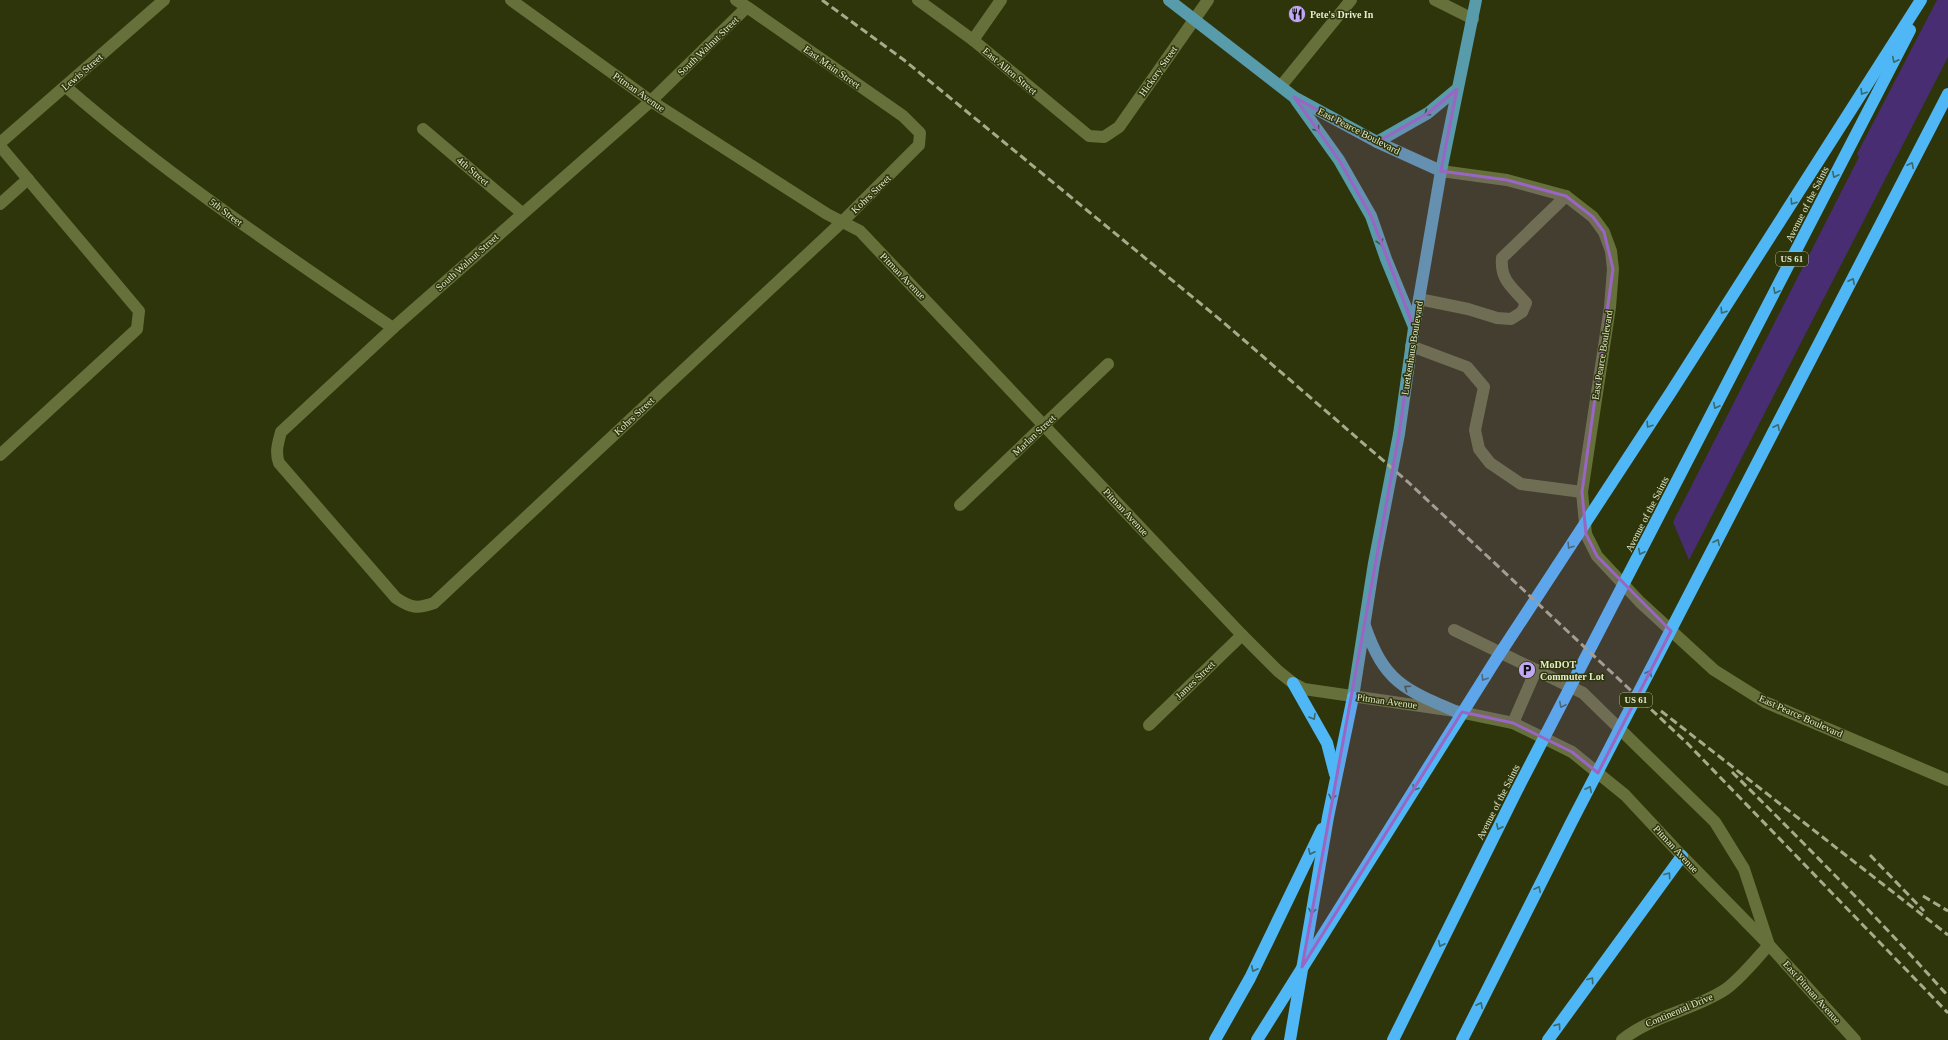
<svg xmlns="http://www.w3.org/2000/svg" width="1948" height="1040" font-family="Georgia,serif">
<style>
.green{fill:#482d73}
.lines{fill:none;stroke-linecap:round;stroke-linejoin:round}
.minor{stroke:#66703a;stroke-width:12}
.major{stroke:#589baa;stroke-width:12}
.highway{stroke:#4fb7f5;stroke-width:12}
.rail{stroke:#a5ac8b;stroke-width:3;stroke-dasharray:8 4;stroke-linecap:butt}
.oneway{stroke:#3b6969}
.oneway2{stroke:#3b543b}
.marked{fill:#9a65c4;fill-opacity:0.2;stroke:#9a65c4;stroke-width:3;stroke-linejoin:round}
.labels{text-anchor:middle;dominant-baseline:central;stroke-width:3;stroke-linejoin:round;paint-order:stroke}
.shield{fill:#2e350b;stroke:#adb494;stroke-width:1}
.shield-label{font-size:9px;font-weight:bold;fill:#e4ebce}
.poi-label{font-size:10px;font-weight:bold;fill:#e4ebce;stroke:#2e350b;text-anchor:start}
.street-label{font-size:10px;fill:#e4ebce;stroke:#2e350b}
</style>
<rect width="100%" height="100%" fill="#2e350b"/>
<path class="green" d="M1937,0H1948V57L1689,560L1673,522L1859,157L1857,154Z"/>
<g class="lines">
<g class="minor">
<path d="M511,0L651,101L827,214L860,231L1242,635L1278,671L1293,683L1304,689L1455,711L1513,723L1572,752L1625,795L1682,856L1769,945L1855,1040"/>
<path d="M736,0L747,7L903,116L920,133L919,145L843,221L434,603C417,609 411,608 396,598L279,463C275,452 278,443 281,432L393,328L651,101L747,7"/>
<path d="M918,0L973,40L1089,136L1104,137L1119,127L1208,0"/>
<path d="M1435,0L1473,19"/>
<path d="M973,40L1001,0"/>
<path d="M1281,86L1351,0"/>
<path d="M66,87C168,176 282,252 393,328"/>
<path d="M423,129L522,213"/>
<path d="M0,143L164,0"/>
<path d="M0,146L139,311L137,329L0,455"/>
<path d="M1441,171L1507,180L1566,196L1593,217L1604,232L1611,251L1613,269L1610,307L1582,492L1586,534L1597,556L1640,602L1714,670L1765,702L1948,780"/>
<path d="M0,204L28,179"/>
<path d="M1419,299L1468,309L1497,318L1511,319L1522,312L1526,303C1512,287 1500,280 1502,258L1566,196"/>
<path d="M1411,346L1467,367L1484,387L1475,430L1479,449L1490,463L1521,484L1582,492"/>
<path d="M960,505L1108,364"/>
<path d="M1454,630L1536,670"/>
<path d="M1513,723L1536,670L1583,693L1715,822L1744,869L1768,942"/>
<path d="M1149,725L1242,635"/>
<path d="M1622,1040C1653,1015 1693,1011 1726,989C1742,977 1756,959 1769,945"/>
</g>
<g class="major">
<path d="M1169,0L1294,97L1377,142L1441,171"/>
<path d="M1296,100L1339,160L1371,216L1386,259L1414,327"/>
<path d="M1377,142L1428,113L1457,89"/>
<path d="M1365,626C1384,681 1403,689 1455,711"/>
<path d="M1353,697L1374,563L1399,434L1414,328L1441,171L1476,0"/>
</g>
<g class="highway">
<path d="M1293,683L1327,743L1335,774"/>
<path d="M1215,1040L1250,978L1322,829"/>
<path d="M1257,1040L1495,661L1671,392L1921,0"/>
<path d="M1290,1040L1328,817L1353,697"/>
<path d="M1393,1040L1516,792L1910,30"/>
<path d="M1462,1040L1571,823L1948,94"/>
<path d="M1548,1040L1682,856"/>
</g>
<g class="rail">
<path d="M822,0L904,60L1223,322L1408,482L1687,743L1948,1013"/>
<path d="M1661,711L1948,935"/>
<path d="M1732,772C1806,845 1879,919 1948,996"/>
<path d="M1870,855L1924,911"/>
<path d="M1923,896L1948,911"/>
</g>
</g>
<defs><path id="oneway-chevron" d="M-2-3.5L2.5 0L-2 3.5" fill="none" stroke-width="1.6" stroke-linecap="round" stroke-linejoin="round"/></defs>
<g class="oneway">
<use href="#oneway-chevron" transform="translate(1895 60) rotate(117)"/>
<use href="#oneway-chevron" transform="translate(1863 92) rotate(122)"/>
<use href="#oneway-chevron" transform="translate(1911 165) rotate(-63)"/>
<use href="#oneway-chevron" transform="translate(1835 175) rotate(117)"/>
<use href="#oneway-chevron" transform="translate(1793 202) rotate(123)"/>
<use href="#oneway-chevron" transform="translate(1852 281) rotate(-63)"/>
<use href="#oneway-chevron" transform="translate(1776 291) rotate(117)"/>
<use href="#oneway-chevron" transform="translate(1723 311) rotate(123)"/>
<use href="#oneway-chevron" transform="translate(1716 406) rotate(117)"/>
<use href="#oneway-chevron" transform="translate(1649 425) rotate(123)"/>
<use href="#oneway-chevron" transform="translate(1777 427) rotate(-63)"/>
<use href="#oneway-chevron" transform="translate(1717 542) rotate(-63)"/>
<use href="#oneway-chevron" transform="translate(1570 546) rotate(123)"/>
<use href="#oneway-chevron" transform="translate(1641 552) rotate(117)"/>
<use href="#oneway-chevron" transform="translate(1649 673) rotate(-63)"/>
<use href="#oneway-chevron" transform="translate(1484 678) rotate(122)"/>
<use href="#oneway-chevron" transform="translate(1562 705) rotate(117)"/>
<use href="#oneway-chevron" transform="translate(1313 717) rotate(60)"/>
<use href="#oneway-chevron" transform="translate(1415 788) rotate(122)"/>
<use href="#oneway-chevron" transform="translate(1589 789) rotate(-63)"/>
<use href="#oneway-chevron" transform="translate(1332 797) rotate(102)"/>
<use href="#oneway-chevron" transform="translate(1499 827) rotate(116)"/>
<use href="#oneway-chevron" transform="translate(1311 852) rotate(116)"/>
<use href="#oneway-chevron" transform="translate(1668 875) rotate(-54)"/>
<use href="#oneway-chevron" transform="translate(1538 889) rotate(-63)"/>
<use href="#oneway-chevron" transform="translate(1312 911) rotate(100)"/>
<use href="#oneway-chevron" transform="translate(1441 944) rotate(116)"/>
<use href="#oneway-chevron" transform="translate(1254 969) rotate(116)"/>
<use href="#oneway-chevron" transform="translate(1591 980) rotate(-54)"/>
<use href="#oneway-chevron" transform="translate(1480 1005) rotate(-63)"/>
<use href="#oneway-chevron" transform="translate(1558 1026) rotate(-55)"/>
</g>
<g class="oneway2">
<use href="#oneway-chevron" transform="translate(1427 113) rotate(145)"/>
<use href="#oneway-chevron" transform="translate(1317 129) rotate(54)"/>
<use href="#oneway-chevron" transform="translate(1380 242) rotate(71)"/>
<use href="#oneway-chevron" transform="translate(1407 688) rotate(-146)"/>
</g>
<path class="marked" d="M1457,89L1441,171L1507,180L1566,196L1593,217L1604,232L1613,269L1582,492L1586,534L1597,556L1671,631L1598,773L1572,752L1513,723L1462,712L1302,967L1399,434L1414,328L1371,216L1339,160L1294,97L1377,142L1428,113Z"/>
<defs>
<symbol id="restaurant-disc" viewBox="-11 -11 22 22"><circle r="9.5" fill="#c0a8f4" stroke="#2e350b"/><path d="M-5-6h1v4h1v-4h1v4h1v-4h1v5L-1.5 .5V6h-2V.5L-5-1ZM5-6V6H3V1.5H1.5Q1.5-4 5-6Z" fill="#111"/></symbol>
<symbol id="parking-disc" viewBox="-11 -11 22 22"><circle r="9.5" fill="#c0a8f4" stroke="#2e350b"/><path d="M-3.5-5.5H1a3.5 3.5 0 0 1 0 7H-1V5.5H-3.5ZM-1-3.4V-.6H.8a1.4 1.4 0 0 0 0-2.8Z" fill="#111"/></symbol>
</defs>
<g fill-rule="evenodd">
<use href="#restaurant-disc" x="1287" y="4" width="20" height="20"/>
<use href="#parking-disc" x="1517" y="660" width="20" height="20"/>
</g>
<g class="labels">
<g class="shield">
<rect x="1776" y="252" width="32" height="14" rx="3"/>
<rect x="1620" y="693" width="32" height="14" rx="3"/>
</g>
<g class="shield-label">
<text x="1792" y="259">US 61</text>
<text x="1636" y="700">US 61</text>
</g>
<g class="poi-label">
<text x="1310" y="14">Pete's Drive In</text>
<text x="1540" y="664">MoDOT<tspan x="1540" dy="12">Commuter Lot</tspan></text>
</g>
<g class="street-label">
<text transform="translate(708 46) rotate(-44)">South Walnut Street</text>
<text transform="translate(832 67) rotate(35)">East Main Street</text>
<text transform="translate(1010 71) rotate(40)">East Allen Street</text>
<text transform="translate(1158 71) rotate(-55)">Hickory Street</text>
<text transform="translate(82 72) rotate(-41)">Lewis Street</text>
<text transform="translate(639 92) rotate(35)">Pitman Avenue</text>
<text transform="translate(1359 131) rotate(27)">East Pearce Boulevard</text>
<text transform="translate(473 171) rotate(40)">4th Street</text>
<text transform="translate(871 194) rotate(-44)">Kohrs Street</text>
<text transform="translate(1807 204) rotate(-63)">Avenue of the Saints</text>
<text transform="translate(226 212) rotate(37)">5th Street</text>
<text transform="translate(467 262) rotate(-42)">South Walnut Street</text>
<text transform="translate(903 276) rotate(46)">Pitman Avenue</text>
<text transform="translate(1412 348) rotate(-81)">Luetkenhaus Boulevard</text>
<text transform="translate(1602 355) rotate(-81)">East Pearce Boulevard</text>
<text transform="translate(634 416) rotate(-43)">Kohrs Street</text>
<text transform="translate(1034 435) rotate(-43)">Marlan Street</text>
<text transform="translate(1126 512) rotate(47)">Pitman Avenue</text>
<text transform="translate(1647 514) rotate(-63)">Avenue of the Saints</text>
<text transform="translate(1195 680) rotate(-44)">James Street</text>
<text transform="translate(1387 701) rotate(8)">Pitman Avenue</text>
<text transform="translate(1801 716) rotate(24)">East Pearce Boulevard</text>
<text transform="translate(1498 802) rotate(-63)">Avenue of the Saints</text>
<text transform="translate(1676 849) rotate(47)">Pitman Avenue</text>
<text transform="translate(1812 992) rotate(48)">East Pitman Avenue</text>
<text transform="translate(1679 1010) rotate(-23)">Continental Drive</text>
</g>
</g>
</svg>
